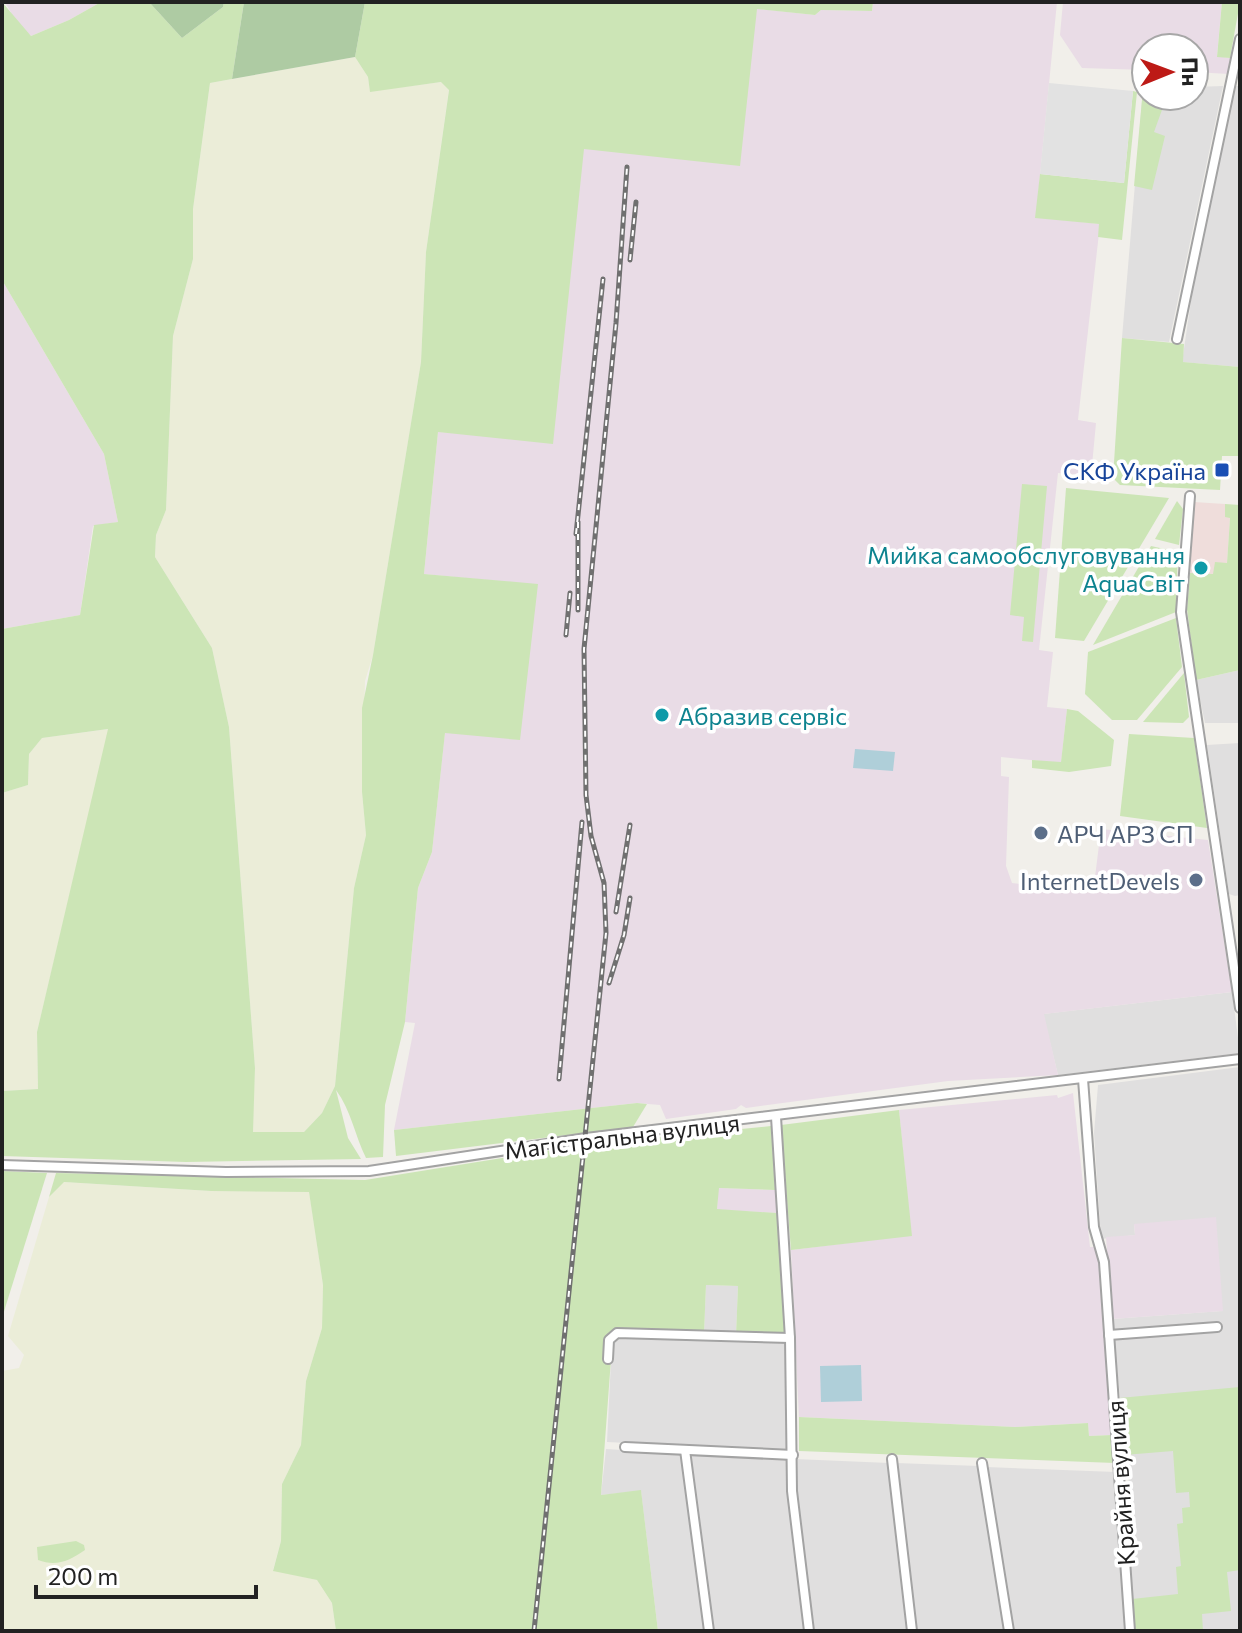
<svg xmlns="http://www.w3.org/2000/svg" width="1242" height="1633" font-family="Commissioner,sans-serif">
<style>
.residential{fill:#e0dfdf}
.commercial{fill:#efdddb}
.industrial{fill:#e9dce6}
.farmland{fill:#ebedd8}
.grass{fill:#cce5b6}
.forest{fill:#aecba3}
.parking{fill:#e2e2e2}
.water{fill:#afcfd9}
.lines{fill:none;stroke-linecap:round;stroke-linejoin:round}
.minor-casing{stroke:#a3a3a3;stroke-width:12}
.minor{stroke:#fff;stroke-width:8}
.rail-casing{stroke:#707070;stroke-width:5}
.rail{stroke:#fff;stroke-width:2;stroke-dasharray:6;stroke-linecap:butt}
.transit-dot{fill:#1a4fb4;stroke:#fff;stroke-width:3}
.culture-dot{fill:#0f9aa8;stroke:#fff;stroke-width:3}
.service-dot{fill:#5c6f8a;stroke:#fff;stroke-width:3}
.labels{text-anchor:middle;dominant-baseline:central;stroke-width:7;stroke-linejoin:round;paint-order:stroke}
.transit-label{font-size:24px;fill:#164399;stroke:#fff;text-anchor:end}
.culture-label{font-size:24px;fill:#0d838f;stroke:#fff;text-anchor:end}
.service-label{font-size:24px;fill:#4e5e75;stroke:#fff;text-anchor:start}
.street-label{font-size:24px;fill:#222;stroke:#fff}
</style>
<rect width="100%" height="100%" fill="#f1efea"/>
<g class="residential">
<path d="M1223,86L1169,342L1122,338L1143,89L1146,88V96H1194V87Z"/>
<path d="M1235,86H1240V367L1182,362L1198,254Z"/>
<path d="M1240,670V723H1205L1196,680Z"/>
<path d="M1240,743V895L1235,896L1229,894L1207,745Z"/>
<path d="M1232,992L1240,1053L1058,1075L1043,1014Z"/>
<path d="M1240,1067V1631H1135L1128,1544L1135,1543L1112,1319L1222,1311L1134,1224L1135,1235L1101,1239L1094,1133L1098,1085Z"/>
<path d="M706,1285L738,1286L736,1335L704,1334Z"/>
<path d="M618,1336L786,1341L789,1451L607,1442L612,1341Z"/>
<path d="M606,1449L682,1454L706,1631H658L641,1491L601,1495Z"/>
<path d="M688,1454L789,1460L806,1631H712Z"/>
<path d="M795,1459L889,1463L908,1631H812L795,1491Z"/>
<path d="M896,1463L979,1466L1005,1631H915Z"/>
<path d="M986,1467L1116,1472L1127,1631H1013Z"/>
</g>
<path class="commercial" d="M1194,502L1225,504V517H1230L1227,563L1214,574L1190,573Z"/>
<g class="industrial">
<path d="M5,2H101L69,20L31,36L17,23Z"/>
<path d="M697,2L815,15L821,10L872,11L873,2H1057L1036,217L1100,224L1078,420L1096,423L1091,476L1058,473L1039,650L1053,652L1047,707L1067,709L1061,763L1001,757V776L1009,777L1006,866L1012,883L1093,893L1101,829L1208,840L1232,992L1044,1014L1058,1075L948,1081L746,1108L741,1105L736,1109L666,1119L660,1105L637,1103L394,1130L415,1023L405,1022L418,888L432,852L445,732L538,585L424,574L438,432L459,433L470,176Z"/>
<path d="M1063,2H1222L1217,56L1230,58L1229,74L1194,72V48H1146V70L1082,68L1060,35Z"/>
<path d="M2,280L104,454L118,522L93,526L80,615L2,629Z"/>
<path d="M1073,1093L1090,1247H1096L1100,1262L1112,1435L1089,1436L1088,1423L1015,1427L799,1417L791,1250L911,1235L899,1110L1057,1095L1058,1098Z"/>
<path d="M718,1188L775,1190L777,1213L717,1210Z"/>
<path d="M1216,1217L1223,1311L1112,1319L1106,1237L1135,1235L1134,1224Z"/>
</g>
<g class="farmland">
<path d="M355,57L368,77L370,91L442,82L449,89L426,252L421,362L373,655L365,681L362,792L366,835L354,888L335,1086L322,1113L304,1132H252L255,1068L229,727L212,648L155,557L156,535L166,510L173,336L193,259V209L210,83Z"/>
<path d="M109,729L37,1032L38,1089L2,1091V793L28,785L29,754L42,738Z"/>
<path d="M63,1182L211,1191H309L323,1285L322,1328L306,1381L301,1445L282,1484L281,1541L273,1570L317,1580L332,1603L336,1631H2V1371L19,1368L24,1355L8,1336L49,1197Z"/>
</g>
<g class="grass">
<path d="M2,2L31,36L69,20L101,2H149L182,38L223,7L224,2H244L232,79L210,83L193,209V259L173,336L166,510L156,535L155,557L212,648L229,727L255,1068L253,1132H304L322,1113L335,1086L354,888L366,835L362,792V708L373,655L421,362L426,252L449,90L441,82L370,92L368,77L355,57L365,2H873L872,11L821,10L815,15L757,9L740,166L584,149L553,444L438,432L424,574L538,584L520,740L445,733L432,852L418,888L405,1022L385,1105L383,1157L366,1158C355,1136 351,1110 336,1090L348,1138L361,1159L186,1162L2,1156V1091L38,1089L37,1032L108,729L42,738L29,754L28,785L2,793V629L80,615L94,525L118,522L104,454L2,280Z"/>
<path d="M1222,2H1240L1230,58L1217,57Z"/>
<path d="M1146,88V96H1167L1154,132L1165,136L1152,190L1134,186L1143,89Z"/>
<path d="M1133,91L1137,92L1122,240L1098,237L1099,224L1035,218L1040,174L1124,183Z"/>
<path d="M1122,338L1184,344L1183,362L1240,367V456H1222L1220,490L1120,485L1113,478Z"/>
<path d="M1022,484L1047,486L1033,642L1022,641L1024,617L1010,615Z"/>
<path d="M1066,488L1169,498L1084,641L1055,638Z"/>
<path d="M1177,501L1183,509L1179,545L1155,539Z"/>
<path d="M1225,504L1240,505V670L1196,680L1187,609L1190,573L1213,574L1215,562L1227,563L1230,518L1225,517Z"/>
<path d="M1151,546L1178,552L1176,612L1093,645Z"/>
<path d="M1176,618L1182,667L1137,720H1112L1085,694L1088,652Z"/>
<path d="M1184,673L1189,717L1183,723L1143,722Z"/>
<path d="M1067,709L1078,711L1114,740L1111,766L1069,772L1032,768V760L1061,762Z"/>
<path d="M1129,734L1194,738L1207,828L1120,816Z"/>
<path d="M637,1103L647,1104L633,1127L396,1156L394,1130Z"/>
<path d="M899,1110L912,1236L791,1250L781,1125Z"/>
<path d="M771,1126L775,1190L719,1188L717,1209L777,1213L786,1336L736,1335L738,1286L706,1285L704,1334L616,1330L607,1338L611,1359L601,1495L641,1490L658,1631H336L332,1603L317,1580L273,1571L281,1541L282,1484L301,1445L306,1381L322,1328L323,1285L309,1192L211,1191L64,1182L49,1197L56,1173L365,1180L590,1144Z"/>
<path d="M2,1171L47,1173L2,1318Z"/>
<path d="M1240,1387V1570L1227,1572L1231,1611L1202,1614L1203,1631H1135L1132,1599L1178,1594L1176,1567L1181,1566L1177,1524L1183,1523L1182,1508L1190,1507L1189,1492L1176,1493L1173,1451L1124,1455L1119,1398Z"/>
<path d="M799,1417L1015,1427L1088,1423L1089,1436L1112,1435L1115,1463L799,1451Z"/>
<path d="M76,1541L84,1545L85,1550C69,1561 56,1567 38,1560L37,1547Z"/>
</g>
<g class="forest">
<path d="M149,2H224L223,7L182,38Z"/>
<path d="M244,2H365L355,57L232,79Z"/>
</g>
<path class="parking" d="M1049,83L1133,91L1124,183L1040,174Z"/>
<g class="water">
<path d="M855,749L895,752L893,771L853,768Z"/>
<path d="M861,1365L862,1401L821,1402L820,1366Z"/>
</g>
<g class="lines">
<defs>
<g id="minor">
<path d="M1177,339L1240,39"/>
<path d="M1190,496L1181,612L1240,1008"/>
<path d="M1083,1079L1094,1227L1104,1262L1130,1631"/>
<path d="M776,1117L790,1338L792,1491L809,1631"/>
<path d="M2,1165L226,1172L369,1171L586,1138L1240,1059"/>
<path d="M1109,1335L1217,1327"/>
<path d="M608,1359L609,1340L617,1333L790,1338"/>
<path d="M625,1447L793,1455"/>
<path d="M685,1450L709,1631"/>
<path d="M892,1459L912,1631"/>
<path d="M982,1463L1009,1631"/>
</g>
</defs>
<use href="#minor" class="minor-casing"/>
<use href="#minor" class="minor"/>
<defs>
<g id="rail">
<path d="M630,260L636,202"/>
<path d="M578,522V610"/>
<path d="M576,534L603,279"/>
<path d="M566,635L570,593"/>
<path d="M616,912L630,825"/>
<path d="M609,983L624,935L630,898"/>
<path d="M559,1079L582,822"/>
<path d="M534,1631L606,933L604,883L591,836L586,795L584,649L616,323L627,167"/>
</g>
</defs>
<use href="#rail" class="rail-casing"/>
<use href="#rail" class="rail"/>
</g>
<rect class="transit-dot" x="1214" y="462" width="16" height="16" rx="4"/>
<g class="culture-dot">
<circle cx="1201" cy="568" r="8"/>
<circle cx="662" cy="715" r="8"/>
</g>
<g class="service-dot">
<circle cx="1041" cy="833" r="8"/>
<circle cx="1196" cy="880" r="8"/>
</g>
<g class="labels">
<g class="transit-label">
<text x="1206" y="470">СКФ Україна</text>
</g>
<g class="culture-label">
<text x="1185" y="554">Мийка самообслуговування<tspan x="1185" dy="28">AquaСвіт</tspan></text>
<text x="678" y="715" text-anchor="start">Абразив сервіс</text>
</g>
<g class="service-label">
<text x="1057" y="833">АРЧ АРЗ СП</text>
<text x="1180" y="880" text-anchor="end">InternetDevels</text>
</g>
<g class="street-label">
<text transform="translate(622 1136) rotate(-7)">Магістральна вулиця</text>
<text transform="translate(1120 1483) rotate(-94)">Крайня вулиця</text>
</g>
</g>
<rect width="1242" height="1633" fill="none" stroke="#222222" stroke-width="8"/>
<g transform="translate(1170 72) rotate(89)"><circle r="38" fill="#ffffff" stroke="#a7a7a7" stroke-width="2"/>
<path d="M0-6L14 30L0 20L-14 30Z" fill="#bd1a16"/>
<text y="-12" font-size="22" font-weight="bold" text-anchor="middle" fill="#222222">Пн</text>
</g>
<path d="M36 1585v12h220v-12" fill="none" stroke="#222222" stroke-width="4"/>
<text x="48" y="1585" font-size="24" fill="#222222" stroke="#ffffff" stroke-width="6" paint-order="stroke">200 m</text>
</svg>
